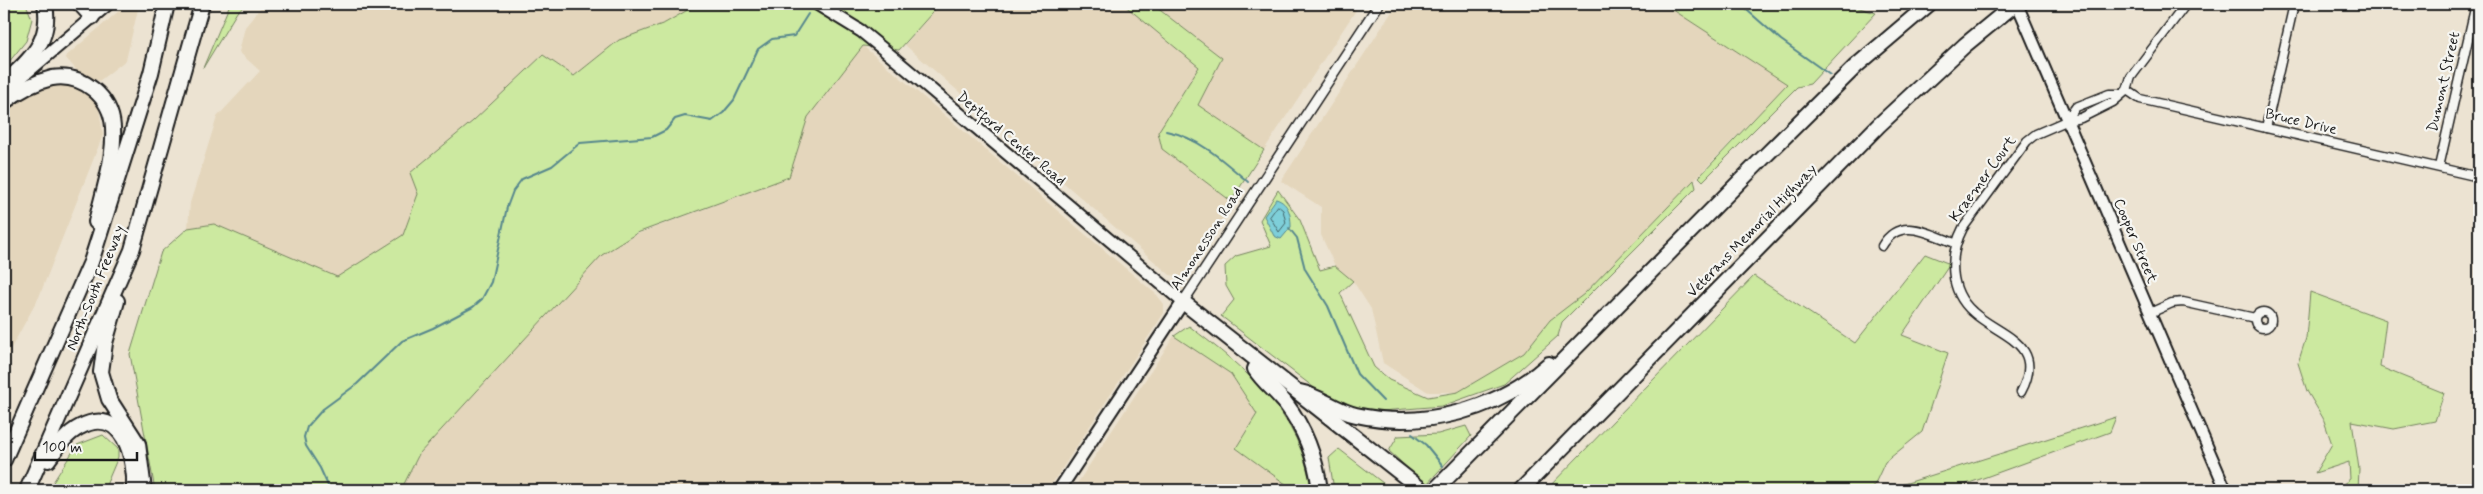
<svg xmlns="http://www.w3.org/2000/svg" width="2483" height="494" font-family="Mynerve,sans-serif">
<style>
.built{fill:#e4d6bc}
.green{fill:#cce9a0;stroke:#74825e}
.water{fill:#7ecfd9;stroke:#57878d}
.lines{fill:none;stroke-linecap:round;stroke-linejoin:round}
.shore{stroke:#436468;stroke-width:1}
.stream{stroke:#57878d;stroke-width:2}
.minor-casing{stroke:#1c1c1c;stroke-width:11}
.tertiary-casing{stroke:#1c1c1c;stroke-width:12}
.secondary-casing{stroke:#1c1c1c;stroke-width:14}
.primary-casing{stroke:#1c1c1c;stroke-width:15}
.motorway-casing{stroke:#1c1c1c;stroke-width:18}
.minor{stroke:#f6f6f2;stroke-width:8}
.tertiary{stroke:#f6f6f2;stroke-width:9}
.secondary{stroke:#f6f6f2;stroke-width:10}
.primary{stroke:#f6f6f2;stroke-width:11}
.motorway{stroke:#f6f6f2;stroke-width:14}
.labels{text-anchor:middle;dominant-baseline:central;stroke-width:4.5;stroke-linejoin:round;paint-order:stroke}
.street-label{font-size:15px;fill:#1c1c1c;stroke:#f6f6f2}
</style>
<rect width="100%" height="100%" fill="#ece3d2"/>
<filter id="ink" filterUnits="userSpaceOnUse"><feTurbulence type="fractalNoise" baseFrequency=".02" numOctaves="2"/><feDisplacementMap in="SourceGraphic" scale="10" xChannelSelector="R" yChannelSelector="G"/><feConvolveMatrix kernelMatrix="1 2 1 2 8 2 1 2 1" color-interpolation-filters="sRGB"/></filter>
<g filter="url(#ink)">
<g class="built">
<path d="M127,4L139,5L126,60L99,81L80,74L65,57Z"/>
<path d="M264,4H698L665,23L619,40L574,76L543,55L473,121L410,173L418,194L403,235L337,277L214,224L188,228L190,203L217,117L260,71L239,52L245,27Z"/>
<path d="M940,4H1123L1199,67L1159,132L1162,149L1231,201L1225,216L1185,277L1170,275L905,45Z"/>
<path d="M1152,4H1360L1264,150L1198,105L1222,58Z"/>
<path d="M1397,4H1664L1787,84L1584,294L1550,320L1524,353L1458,392H1428L1383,363L1371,309L1353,281L1335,266L1321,235V207L1281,181Z"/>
<path d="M863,46L1157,295L1164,304V313L1048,490H401L419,454L602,254L637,234L789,177L808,117Z"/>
<path d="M59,85L87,90L99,108L103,135L39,297L4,361V113L24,95Z"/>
<path d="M1174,336L1231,374L1257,414L1236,448L1294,490H1073Z"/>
</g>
<g class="green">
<path d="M4,4H26L32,19L26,41L4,68Z"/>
<path d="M230,4H246L237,12L203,68Z"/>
<path d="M698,4H940L899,50L863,46L808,117L789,177L637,233L602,255L419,454L401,490H155L130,354L161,252L188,228L214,224L337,277L403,235L418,194L410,173L473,121L543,55L574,76L619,40L665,23Z"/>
<path d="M1123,4H1152L1222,58L1198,105L1264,150L1231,201L1162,149L1158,132L1199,67Z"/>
<path d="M1664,4H1846L1876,13L1810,84L1797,87L1703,181L1699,177L1787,84Z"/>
<path d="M1694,180L1696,188L1562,322L1558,336L1504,384L1442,406L1369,412L1330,400L1221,316L1234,300L1226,286L1225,266L1236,256L1271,246L1260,220L1278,190L1300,220L1320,270L1335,266L1353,281L1340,293L1374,367L1389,380L1428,397L1458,392L1524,353L1550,320L1584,294Z"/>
<path d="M1925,254L1950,264L1902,335L1948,353L1922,432L1885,462L1872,490H1546L1754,276L1855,343Z"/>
<path d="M2310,292L2386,320L2380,367L2444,393L2435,421L2394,429L2352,421L2359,469L2358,490H2335L2350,479L2349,462L2315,473L2332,444L2323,418L2307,391L2298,363L2306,338Z"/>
<path d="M1189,326C1246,369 1302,415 1311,490H1294L1236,448L1257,414L1231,374L1174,336Z"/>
<path d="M2116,417L2110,432L1950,490H1885Z"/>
<path d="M1466,426L1471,436L1426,485L1389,451L1398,436L1438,434Z"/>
<path d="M103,435L118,449V457L104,490H48L77,445Z"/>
<path d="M1339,449L1392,490H1334L1329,458Z"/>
</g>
<path class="water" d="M1276,199C1289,203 1291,215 1291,227L1281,239L1274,236L1264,216Z"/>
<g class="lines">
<path class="shore" d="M1278,206L1283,210L1286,223L1279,232L1270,217Z"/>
<g class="stream">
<path d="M1740,4L1781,40L1830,75"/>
<path d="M1166,131C1198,137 1224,161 1248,182"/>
<path d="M1289,228L1297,238L1305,269L1328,306L1357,374L1383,401"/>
<path d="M1412,434L1426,445L1443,466"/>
<path d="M330,490L320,468L306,446L304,437L307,427L323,409L357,384L402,341L433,328L473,307L482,299L491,282L507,207L513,191L522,179L552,166L580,143L652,137L666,130L675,119L685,116L712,121L723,113L734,100L758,49L772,39L794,36L808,14"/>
</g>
<defs>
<g id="minor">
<path d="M2127,90L2131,77L2186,4"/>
<path d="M2066,121L2076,107L2109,94H2120"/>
<path d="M2266,128L2294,4"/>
<path d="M2439,167L2476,4"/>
<path d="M1882,246C1900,215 1929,234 1955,243"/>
<circle cx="2263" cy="320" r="8"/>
<path d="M2150,313L2172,303L2183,302L2255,318"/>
<path d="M2021,392C2047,343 1999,336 1973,312C1948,290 1949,255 1963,228L2027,141L2036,134L2066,121L2081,118L2113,102L2127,90L2140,99L2479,177"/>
</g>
<path id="tertiary" d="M1183,302L1379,4"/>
<path id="secondary" d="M2017,4L2226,490"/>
<g id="primary">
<path d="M817,4L861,31L883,49L1183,302L1059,490"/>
<path d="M4,92L108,4"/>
</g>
<g id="motorway">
<path d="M80,4L92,17"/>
<path d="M4,83C30,60 52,41 45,4"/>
<path d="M4,102C17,92 35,82 52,78C83,73 111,97 113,127C115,158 103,192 96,222"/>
<path d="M117,301L105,343L101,372L109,399L138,444L144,490"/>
<path d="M1183,302L1422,490"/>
<path d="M1255,369C1263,382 1277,392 1286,404C1305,429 1316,460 1320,490"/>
<path d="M1300,392C1320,396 1336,411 1356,415C1424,430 1498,410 1549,364"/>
<path d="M4,460L91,262L151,73L167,4"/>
<path d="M48,460C57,448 66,434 80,427C123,404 136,459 134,490"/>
<path d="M27,490L132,250L202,4"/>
<path d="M1435,490L1762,159L1856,66L1929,4"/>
<path d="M1521,490L1879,125L1965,45L2015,4"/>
</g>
</defs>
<use href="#minor" class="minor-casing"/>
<use href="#tertiary" class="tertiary-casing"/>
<use href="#secondary" class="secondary-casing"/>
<use href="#primary" class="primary-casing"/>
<use href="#motorway" class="motorway-casing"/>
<use href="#minor" class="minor"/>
<use href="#tertiary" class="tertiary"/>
<use href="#secondary" class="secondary"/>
<use href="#primary" class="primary"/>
<use href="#motorway" class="motorway"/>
</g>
</g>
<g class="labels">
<g class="street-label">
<text transform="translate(2444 82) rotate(-77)">Dumont Street</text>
<text transform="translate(2301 122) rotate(13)">Bruce Drive</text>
<text transform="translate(1011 139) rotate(40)">Deptford Center Road</text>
<text transform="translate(1983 179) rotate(-54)">Kraemer Court</text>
<text transform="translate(1752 231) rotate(-46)">Veterans Memorial Highway</text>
<text transform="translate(1207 239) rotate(-57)">Almonesson Road</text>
<text transform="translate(2135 241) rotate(67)">Cooper Street</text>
<text transform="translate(96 288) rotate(-68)">North-South Freeway</text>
</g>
</g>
<rect width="2483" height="494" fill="none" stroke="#f6f6f2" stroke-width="20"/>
<rect x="10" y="10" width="2463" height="474" fill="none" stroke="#1c1c1c" stroke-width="2" filter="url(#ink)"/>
<path d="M35 452v8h102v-8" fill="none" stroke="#1c1c1c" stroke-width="2.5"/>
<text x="42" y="452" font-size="15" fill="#1c1c1c" stroke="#f6f6f2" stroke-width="4" paint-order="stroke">100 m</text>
</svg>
